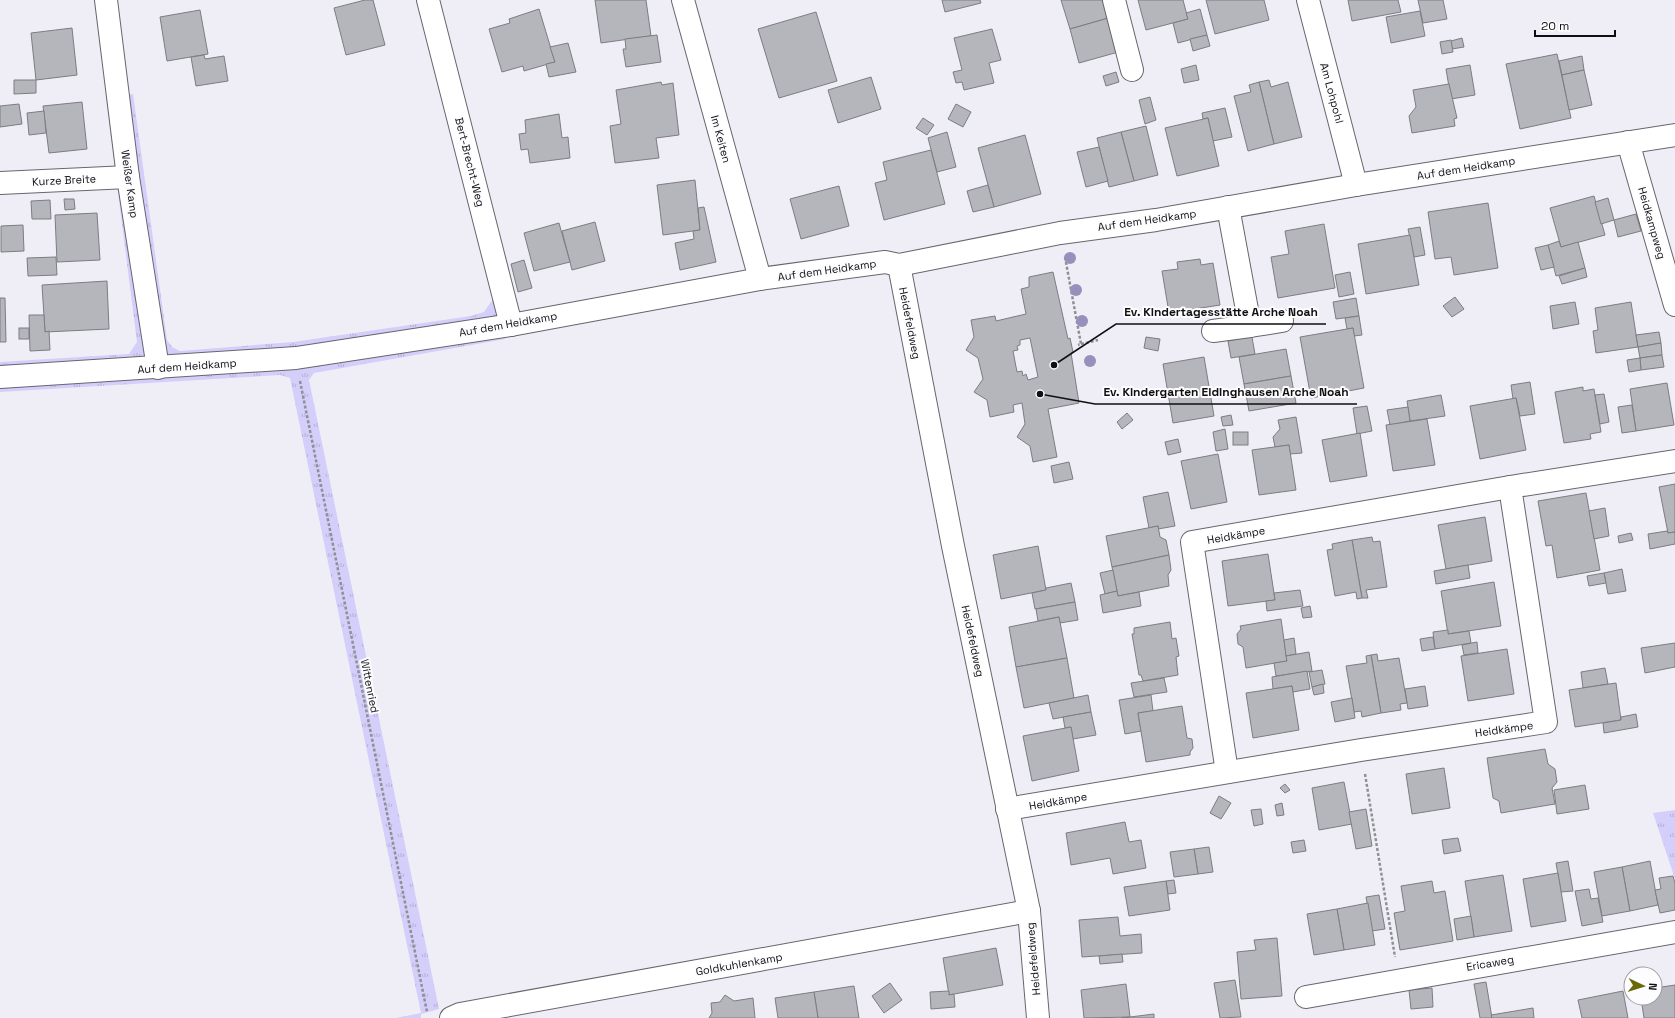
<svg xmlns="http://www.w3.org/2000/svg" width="1675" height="1018" font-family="'Space Grotesk',sans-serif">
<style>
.grass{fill:url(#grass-tufts)}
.building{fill:#b5b5bc;stroke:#7d7c83;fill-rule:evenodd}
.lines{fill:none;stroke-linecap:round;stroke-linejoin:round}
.minor-casing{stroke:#67666d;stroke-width:24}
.path{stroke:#908f95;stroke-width:2.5;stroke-dasharray:3 2;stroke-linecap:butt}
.minor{stroke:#fff;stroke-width:22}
.tree{fill:#988fbc}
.labels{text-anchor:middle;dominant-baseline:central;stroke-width:4;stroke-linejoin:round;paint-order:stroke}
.street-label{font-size:11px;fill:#0f0e11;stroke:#fdfcfe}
.leader{fill:none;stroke:#0f0e11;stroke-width:1.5}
.callout-dot{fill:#0f0e11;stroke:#fdfcfe;stroke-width:1.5}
.callout-label{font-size:12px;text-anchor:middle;font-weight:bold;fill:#0f0e11;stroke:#fdfcfe;stroke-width:4;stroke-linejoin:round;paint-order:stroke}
</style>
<defs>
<pattern id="grass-tufts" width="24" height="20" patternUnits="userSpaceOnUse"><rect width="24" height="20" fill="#d3cefa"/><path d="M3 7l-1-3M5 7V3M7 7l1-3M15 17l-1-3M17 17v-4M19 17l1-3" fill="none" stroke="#b4b0d5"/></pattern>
</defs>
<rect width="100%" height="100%" fill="#efeef6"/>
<g class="grass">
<path d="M133,94L167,340L172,347L180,351L293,342L471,316L484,312L493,299L505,339L314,373L309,380L439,1009L421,1014V1018H396L421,1013L290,378L280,375L0,392V362L129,354L137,342L106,98Z"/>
<path d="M1675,810V879L1653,813Z"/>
</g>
<g class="building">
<path d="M365,0H373L385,45L346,55L334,8Z"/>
<path d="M595,0H646L651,36L601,43Z"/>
<path d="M942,0H980L981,3L945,12Z"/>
<path d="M1061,0H1107L1112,17L1070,29Z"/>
<path d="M1138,0H1183L1188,19L1146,30Z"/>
<path d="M1206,0H1264L1269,20L1215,34Z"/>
<path d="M1348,0H1398L1401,12L1352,21Z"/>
<path d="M1418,0H1443L1447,19L1423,23Z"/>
<path d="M539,9L555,62L524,71L523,66L502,72L489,29L510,23L509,19Z"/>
<path d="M1200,9L1207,35L1178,43L1173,23L1188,19L1186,13Z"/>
<path d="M200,10L208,54L167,61L160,17Z"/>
<path d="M1420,11L1425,36L1391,43L1386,17Z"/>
<path d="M816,12L837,81L779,98L758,29Z"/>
<path d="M1112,17L1122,51L1079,63L1070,29Z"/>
<path d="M72,28L77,75L36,80L31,33Z"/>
<path d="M992,29L1001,60L989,63L994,83L964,90L962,82L956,83L953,72L962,70L954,38Z"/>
<path d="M657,35L661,62L626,67L623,49H626L625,39Z"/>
<path d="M1207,35L1210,46L1193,51L1190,39Z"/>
<path d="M1462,38L1464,47L1452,49L1451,41Z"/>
<path d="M1451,40L1453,52L1442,54L1440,42Z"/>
<path d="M568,43L576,72L549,77L546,64L555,62L550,47Z"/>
<path d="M1557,54L1571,118L1520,129L1506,64Z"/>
<path d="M204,55L205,59L224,56L228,81L196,86L191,57Z"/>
<path d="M1582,56L1584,70L1562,75L1559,61Z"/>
<path d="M1196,65L1199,80L1184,83L1181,69Z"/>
<path d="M1470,65L1475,95L1451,99L1446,69Z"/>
<path d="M1584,70L1592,105L1569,110L1562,75Z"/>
<path d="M1116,72L1119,82L1106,86L1103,76Z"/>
<path d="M871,77L881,109L838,123L828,90Z"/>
<path d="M14,80H36V93L14,94Z"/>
<path d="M1269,80L1271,87L1288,82L1302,137L1274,144L1259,82Z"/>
<path d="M661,82L662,85L673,83L679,135L656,138L659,158L615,163L610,126L621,124L616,90Z"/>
<path d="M1259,82L1274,144L1248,151L1234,96L1251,92L1249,85Z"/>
<path d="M1449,84L1457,118L1454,119L1455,126L1412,133L1409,116L1416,107L1413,90Z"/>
<path d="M1150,97L1156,120L1145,124L1139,100Z"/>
<path d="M82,102L87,149L49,153L43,106Z"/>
<path d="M19,104L22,124L0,127V106Z"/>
<path d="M956,104L971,112L963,127L948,119Z"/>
<path d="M1225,108L1232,137L1213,141L1208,118L1203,119L1202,113Z"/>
<path d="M44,111L46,133L29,135L27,113Z"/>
<path d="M559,114L562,138L568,137L570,158L530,163L528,149L521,150L519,134L526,133L525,120Z"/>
<path d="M923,118L934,125L927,135L916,128Z"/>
<path d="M1208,118L1219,166L1177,176L1165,128Z"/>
<path d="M1146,126L1158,175L1134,181L1121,132Z"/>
<path d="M947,132L956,167L937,172L928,138Z"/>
<path d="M1121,132L1134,181L1109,187L1097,138Z"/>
<path d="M1025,135L1041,194L994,207L978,148Z"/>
<path d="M1099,147L1108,181L1086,187L1077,152Z"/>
<path d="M931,150L945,204L884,220L875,183L887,180L883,162Z"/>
<path d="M695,180L700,230L663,235L657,185Z"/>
<path d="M988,185L994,207L973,212L967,191Z"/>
<path d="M839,186L849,226L801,239L790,199Z"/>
<path d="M1594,196L1605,235L1561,247L1550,208Z"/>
<path d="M1608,198L1614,220L1601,224L1595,202Z"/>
<path d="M64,199H74L75,209L65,210Z"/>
<path d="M50,200L51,219H32L31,201Z"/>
<path d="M1488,203L1498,268L1454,275L1451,257L1435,259L1428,212Z"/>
<path d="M704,207L716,262L680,270L675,243L694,239L693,231L700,230L698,208Z"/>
<path d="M97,213L100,260L57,262L55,215Z"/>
<path d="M1636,214L1641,231L1618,237L1614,220Z"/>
<path d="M595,222L605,261L572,270L562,231Z"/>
<path d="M559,223L570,262L534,271L524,233Z"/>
<path d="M1324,224L1335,288L1278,298L1271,257L1289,254L1285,231Z"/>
<path d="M23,225L24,251L1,252V226Z"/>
<path d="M1420,227L1425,255L1414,257L1408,229Z"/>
<path d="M1410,235L1419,285L1366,294L1358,244Z"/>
<path d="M1559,241L1561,247L1578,242L1585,268L1556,276L1548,245Z"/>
<path d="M1548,245L1554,267L1541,270L1535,248Z"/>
<path d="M56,257L57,275L28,276L27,258Z"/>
<path d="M1200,259L1201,265L1213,263L1220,305L1169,313L1162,271L1178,269L1177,262Z"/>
<path d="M524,260L532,288L518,292L511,264Z"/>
<path d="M1585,268L1587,277L1562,284L1559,276Z"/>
<path d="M1053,272L1068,339L1070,338L1073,352L1071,353L1079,403L1048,409L1057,457L1033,462L1030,446L1017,437L1025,424L1022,403L1013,405L1014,412L990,417L987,400L974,392L983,379L978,358L966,350L974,337L971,320L995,316L996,321L1026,314L1021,289L1029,287V277ZM1030,338L1038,377L1028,380L1026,374L1023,376L1022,371L1017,372L1013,351L1018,350L1017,346L1020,345V340Z"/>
<path d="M1350,272L1354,294L1339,297L1335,275Z"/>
<path d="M107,281L109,329L45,332L42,285Z"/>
<path d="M1455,297L1464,309L1452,317L1443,306Z"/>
<path d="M0,298H5L6,342H0Z"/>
<path d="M1356,298L1359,316L1336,319L1333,302Z"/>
<path d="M1575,302L1579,324L1553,329L1550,306Z"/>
<path d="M1631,302L1638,347L1596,353L1593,331L1598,330L1595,308Z"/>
<path d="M29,315H44L45,332L49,331L50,350L30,351Z"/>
<path d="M1359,316L1362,335L1354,336L1353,328L1347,329L1345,318Z"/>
<rect x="19" y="328" width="10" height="11"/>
<path d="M1353,328L1364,388L1311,398L1300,337Z"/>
<path d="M1251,332L1255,354L1231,358L1228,341L1238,339L1237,335Z"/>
<path d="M1659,332L1661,343L1638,347L1636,335Z"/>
<path d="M1146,337L1160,339L1158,351L1144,348Z"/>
<path d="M1661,343L1662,355L1640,358L1638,347Z"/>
<path d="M1286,349L1291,376L1244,384L1239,357Z"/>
<path d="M1662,355L1664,367L1641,370L1640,358Z"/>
<path d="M1204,357L1214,416L1173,423L1163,364Z"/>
<path d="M1640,358L1641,370L1629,372L1627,360Z"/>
<path d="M1291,376L1296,403L1249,411L1244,384Z"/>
<path d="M1530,382L1535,414L1520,416L1516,398L1513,399L1511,385Z"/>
<path d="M1667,383L1674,425L1636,431L1630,389Z"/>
<path d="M1583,387V391L1594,389L1601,432L1590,434L1591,439L1564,443L1555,392Z"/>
<path d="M1604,394L1609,422L1600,424L1595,395Z"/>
<path d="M1441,395L1445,416L1410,421L1407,401Z"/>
<path d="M1516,398L1526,450L1480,459L1470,406Z"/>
<path d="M1632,405L1636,431L1622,433L1618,407Z"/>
<path d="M1367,406L1372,431L1357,434L1353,408Z"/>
<path d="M1408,407L1410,421L1390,425L1387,410Z"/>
<path d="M1127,413L1133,420L1122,429L1117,422Z"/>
<path d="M1231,415L1233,425L1223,426L1221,417Z"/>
<path d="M1296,417L1302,453L1290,454L1289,445L1275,447L1273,437L1280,429L1278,420Z"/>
<path d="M1427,419L1435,465L1393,471L1386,425Z"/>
<path d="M1225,429L1228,449L1216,451L1213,432Z"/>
<rect x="1233" y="432" width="15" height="13"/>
<path d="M1360,433L1367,476L1330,482L1322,440Z"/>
<path d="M1178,439L1181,452L1168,455L1165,442Z"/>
<path d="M1289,445L1296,490L1259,495L1252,450Z"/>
<path d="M1218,454L1227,502L1191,509L1181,461Z"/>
<path d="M1069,462L1073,479L1054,483L1051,466Z"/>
<path d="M1675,484V532L1668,533L1659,487Z"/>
<path d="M1168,492L1175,526L1158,529V526L1149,528L1143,497Z"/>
<path d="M1586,493L1600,570L1557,578L1552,545L1546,546L1538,501Z"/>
<path d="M1605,508L1609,536L1594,539L1589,511Z"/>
<path d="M1485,517L1492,561L1446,569L1438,525Z"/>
<path d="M1158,526L1160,537L1166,540L1169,555L1112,567L1106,536Z"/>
<path d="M1667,531L1668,533L1675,532V544L1650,549L1648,534Z"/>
<path d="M1631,533L1633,540L1619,543L1618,536Z"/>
<path d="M1372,537L1373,542L1380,541L1387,587L1366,590L1368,598H1362L1352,540Z"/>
<path d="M1352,540L1362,598L1357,599L1356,592L1335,596L1327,550L1333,549L1332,544Z"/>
<path d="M1038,546L1046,590L1001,599L993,555Z"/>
<path d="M1268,554L1275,600L1228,606L1222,561Z"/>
<path d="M1169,555L1171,570L1168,575L1169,586L1118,596L1112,567Z"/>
<path d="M1468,565L1470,578L1436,584L1434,571Z"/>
<path d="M1622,569L1626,591L1608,594L1604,573Z"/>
<path d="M1113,570L1117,591L1105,594L1100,573Z"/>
<path d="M1604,573L1606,583L1589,586L1587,576Z"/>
<path d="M1494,582L1501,626L1448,634L1441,591Z"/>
<path d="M1071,583L1075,602L1035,609L1032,593L1046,590V588Z"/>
<path d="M1300,590L1303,606L1267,611L1266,601L1275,600L1274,593Z"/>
<path d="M1117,591L1118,596L1139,592L1141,606L1103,613L1100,595Z"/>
<path d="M1075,602L1078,620L1060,623L1059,617L1038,621L1036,609Z"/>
<path d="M1310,606L1312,617L1303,618L1301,608Z"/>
<path d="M1059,617L1067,658L1016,667L1009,627Z"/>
<path d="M1281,619L1287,661L1246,668L1243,647L1238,644L1237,634L1241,629L1240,626Z"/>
<path d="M1170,622L1172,639L1176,638L1179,656L1176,657L1178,675L1143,681L1141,675H1139L1132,634H1134V628Z"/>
<path d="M1448,630V634L1469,631L1471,643L1435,649L1433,632Z"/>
<path d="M1433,637L1435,649L1422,651L1420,639Z"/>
<path d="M1294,638L1296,654L1286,656L1284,640Z"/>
<path d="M1477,642L1478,653L1464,655L1462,645Z"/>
<path d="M1675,643V667L1645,673L1641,648Z"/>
<path d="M1507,649L1514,694L1468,701L1461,656Z"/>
<path d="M1309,652L1312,671L1276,676L1274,663L1287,661L1286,656Z"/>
<path d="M1377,654L1378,661L1399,658L1407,703L1400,704L1401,710L1381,713L1371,655Z"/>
<path d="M1371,655L1381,713L1362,717L1361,711L1354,712L1346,666L1367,663L1366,656Z"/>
<path d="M1067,658L1074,698L1024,708L1016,667Z"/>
<path d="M1605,668L1608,684L1583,688L1581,672Z"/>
<path d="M1322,670L1325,684L1312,687L1309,672Z"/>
<path d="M1307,671L1310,689L1293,692L1292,686L1273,689L1272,677Z"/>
<path d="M1164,678L1167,692L1134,697L1131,683Z"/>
<path d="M1616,683L1621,720L1575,727L1569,690Z"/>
<path d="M1323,684L1324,693L1314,695L1312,687Z"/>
<path d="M1292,686L1299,730L1253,738L1246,693Z"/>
<path d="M1425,686L1428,706L1408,709L1405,689Z"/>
<path d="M1088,695L1091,712L1053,719L1049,703Z"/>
<path d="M1151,695L1153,711L1138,713L1141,731L1125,734L1119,700Z"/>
<path d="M1352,698L1355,718L1335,722L1331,702Z"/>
<path d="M1182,706L1187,738L1192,739L1193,748L1190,752V755L1146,762L1138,713Z"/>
<path d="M1091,712L1096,735L1073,739L1071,727L1065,728L1063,717Z"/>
<path d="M1636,714L1638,727L1604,733L1603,723L1621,720V717Z"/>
<path d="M1071,727L1079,771L1032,781L1023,736Z"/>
<path d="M1545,749L1548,764L1555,769L1557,782L1552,788L1555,804L1501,813L1499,801L1493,798L1487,758Z"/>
<path d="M1444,768L1450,808L1412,814L1406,774Z"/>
<path d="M1344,782L1352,824L1319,830L1312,788Z"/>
<path d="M1285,784L1290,790L1285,793L1280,788Z"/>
<path d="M1585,785L1589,809L1557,814L1554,790Z"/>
<path d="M1219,796L1231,803L1221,819L1210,813Z"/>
<path d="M1282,803L1284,815L1277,816L1275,805Z"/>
<path d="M1261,809L1263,824L1254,826L1251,810Z"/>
<path d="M1366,809L1372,846L1356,849L1349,812Z"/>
<path d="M1125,822L1129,842L1141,840L1146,868L1113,874L1110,858L1071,865L1066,833Z"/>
<path d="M1458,838L1461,851L1444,854L1442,840Z"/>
<path d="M1304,840L1306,851L1293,853L1291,842Z"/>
<path d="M1209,847L1213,872L1198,874L1194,849Z"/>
<path d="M1194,849L1198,874L1174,877L1170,852Z"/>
<path d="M1568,861L1573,891L1561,892L1556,863Z"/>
<path d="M1650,861L1658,905L1630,911L1622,867Z"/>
<path d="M1622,867L1630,911L1602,916L1594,872Z"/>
<path d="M1558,873L1566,921L1531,927L1523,879Z"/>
<path d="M1503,875L1512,931L1474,937L1465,881Z"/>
<path d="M1673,876L1675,883V910L1660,913L1655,890L1661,889L1659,878Z"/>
<path d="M1174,880L1176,893L1168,894L1166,881Z"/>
<path d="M1166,881L1170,910L1129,916L1124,887Z"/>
<path d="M1432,881L1434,893L1445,891L1453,941L1400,950L1394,913L1405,911L1401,886Z"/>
<path d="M1589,889L1591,899L1598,898L1603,922L1582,926L1575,891Z"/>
<path d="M1379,895L1385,929L1372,931L1366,897Z"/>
<path d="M1368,903L1375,945L1344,950L1337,909Z"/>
<path d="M1337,909L1344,950L1314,955L1307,914Z"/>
<path d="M1471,916L1474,937L1457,940L1454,919Z"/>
<path d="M1118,917L1120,936L1141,934L1142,953L1082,957L1079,920Z"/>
<path d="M1277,938L1282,996L1241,999L1237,952L1256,950L1254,940Z"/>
<path d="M996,948L1003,985L949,995L943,958Z"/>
<path d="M1122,954L1123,962L1100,964L1099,956Z"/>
<path d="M1235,980L1241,1017L1220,1018L1214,983Z"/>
<path d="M1486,982L1492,1018H1480L1474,984Z"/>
<path d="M890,983L902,1000L884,1013L872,996Z"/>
<path d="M1126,984L1130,1017L1084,1018L1081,990Z"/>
<path d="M1675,985V1018H1644L1641,998H1655V988Z"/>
<path d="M854,986L859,1018H818L814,992Z"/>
<path d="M1432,988L1433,1007L1411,1009L1409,990Z"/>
<path d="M949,991V995L954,994L955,1007L931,1009L930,992Z"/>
<path d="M1623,991L1628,1018H1582L1578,1000Z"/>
<path d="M814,992L818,1018H778L775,998Z"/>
<path d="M725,995L734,1001L753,998L755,1018H709L712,1013L711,1003L720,1002Z"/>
<path d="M1533,1008L1534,1018H1492L1491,1015Z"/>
<path d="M1154,1014V1018H1121L1130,1017Z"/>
</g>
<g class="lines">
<defs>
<g id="minor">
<path d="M106,0L128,177L158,368"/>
<path d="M428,0L511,325"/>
<path d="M683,0L760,279"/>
<path d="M1114,0L1132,70"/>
<path d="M1308,0L1356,185"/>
<path d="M1628,142L1675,305"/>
<path d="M0,183L128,177"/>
<path d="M899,265L953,546L1029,911L1038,1018"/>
<path d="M1250,326L1282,321"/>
<path d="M1213,331L1250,326L1228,207"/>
<path d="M0,377L296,358L511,325L760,279L885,262L899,265L1060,233L1156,220L1356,185L1675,135"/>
<path d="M1227,772L1192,542L1510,487"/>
<path d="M1007,809L1361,750L1546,722L1510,487L1675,461"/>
<path d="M1306,997L1675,932"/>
<path d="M451,1018L460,1014L1029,911"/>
</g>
</defs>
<use href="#minor" class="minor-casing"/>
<g class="path">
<path d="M1065,257L1081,344L1078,345"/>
<path d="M1081,344L1098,340"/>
<path d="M300,381L427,1012"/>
<path d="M1365,774L1395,957"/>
</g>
<use href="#minor" class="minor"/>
</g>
<g class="tree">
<circle cx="1070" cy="258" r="6"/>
<circle cx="1076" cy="290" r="6"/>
<circle cx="1082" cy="321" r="6"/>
<circle cx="1090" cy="361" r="6"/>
</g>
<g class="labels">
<g class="street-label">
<text transform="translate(1332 93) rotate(75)">Am Lohpohl</text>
<text transform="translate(721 139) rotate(75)">Im Keiten</text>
<text transform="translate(470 162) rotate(76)">Bert-Brecht-Weg</text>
<text transform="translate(1466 168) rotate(-9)">Auf dem Heidkamp</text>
<text transform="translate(64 180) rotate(-3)">Kurze Breite</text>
<text transform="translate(130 184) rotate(82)">Weißer Kamp</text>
<text transform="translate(1147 220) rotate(-8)">Auf dem Heidkamp</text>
<text transform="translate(1652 223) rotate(74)">Heidkampweg</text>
<text transform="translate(827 270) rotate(-8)">Auf dem Heidkamp</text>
<text transform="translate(910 323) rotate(79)">Heidefeldweg</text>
<text transform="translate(508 324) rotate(-10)">Auf dem Heidkamp</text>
<text transform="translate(187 366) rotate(-4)">Auf dem Heidkamp</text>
<text transform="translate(1236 535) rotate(-10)">Heidkämpe</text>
<text transform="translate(973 641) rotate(78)">Heidefeldweg</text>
<text transform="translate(370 686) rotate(79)">Wittenried</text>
<text transform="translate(1504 729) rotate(-8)">Heidkämpe</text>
<text transform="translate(1058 801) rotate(-10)">Heidkämpe</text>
<text transform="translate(1033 959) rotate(-95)">Heidefeldweg</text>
<text transform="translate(1490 963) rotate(-10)">Ericaweg</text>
<text transform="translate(739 964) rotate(-10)">Goldkuhlenkamp</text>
</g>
</g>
<path class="leader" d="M1054 365L1116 324H1326M1040 394L1095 404H1357"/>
<g class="callout-dot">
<circle cx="1054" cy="365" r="4"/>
<circle cx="1040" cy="394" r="4"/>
</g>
<g class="callout-label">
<text x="1221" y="316">Ev. Kindertagesstätte Arche Noah</text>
<text x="1226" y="396">Ev. Kindergarten Eidinghausen Arche Noah</text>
</g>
<g transform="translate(1643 986) rotate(94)"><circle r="19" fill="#fdfcfe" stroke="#9e9d9f"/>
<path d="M0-3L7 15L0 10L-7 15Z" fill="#696a07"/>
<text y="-6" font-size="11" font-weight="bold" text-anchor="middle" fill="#0f0e11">N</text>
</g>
<path d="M1535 30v6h80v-6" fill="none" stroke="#0f0e11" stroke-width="2"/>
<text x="1541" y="30" font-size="12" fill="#0f0e11" stroke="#fdfcfe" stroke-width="3" paint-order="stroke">20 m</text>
</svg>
